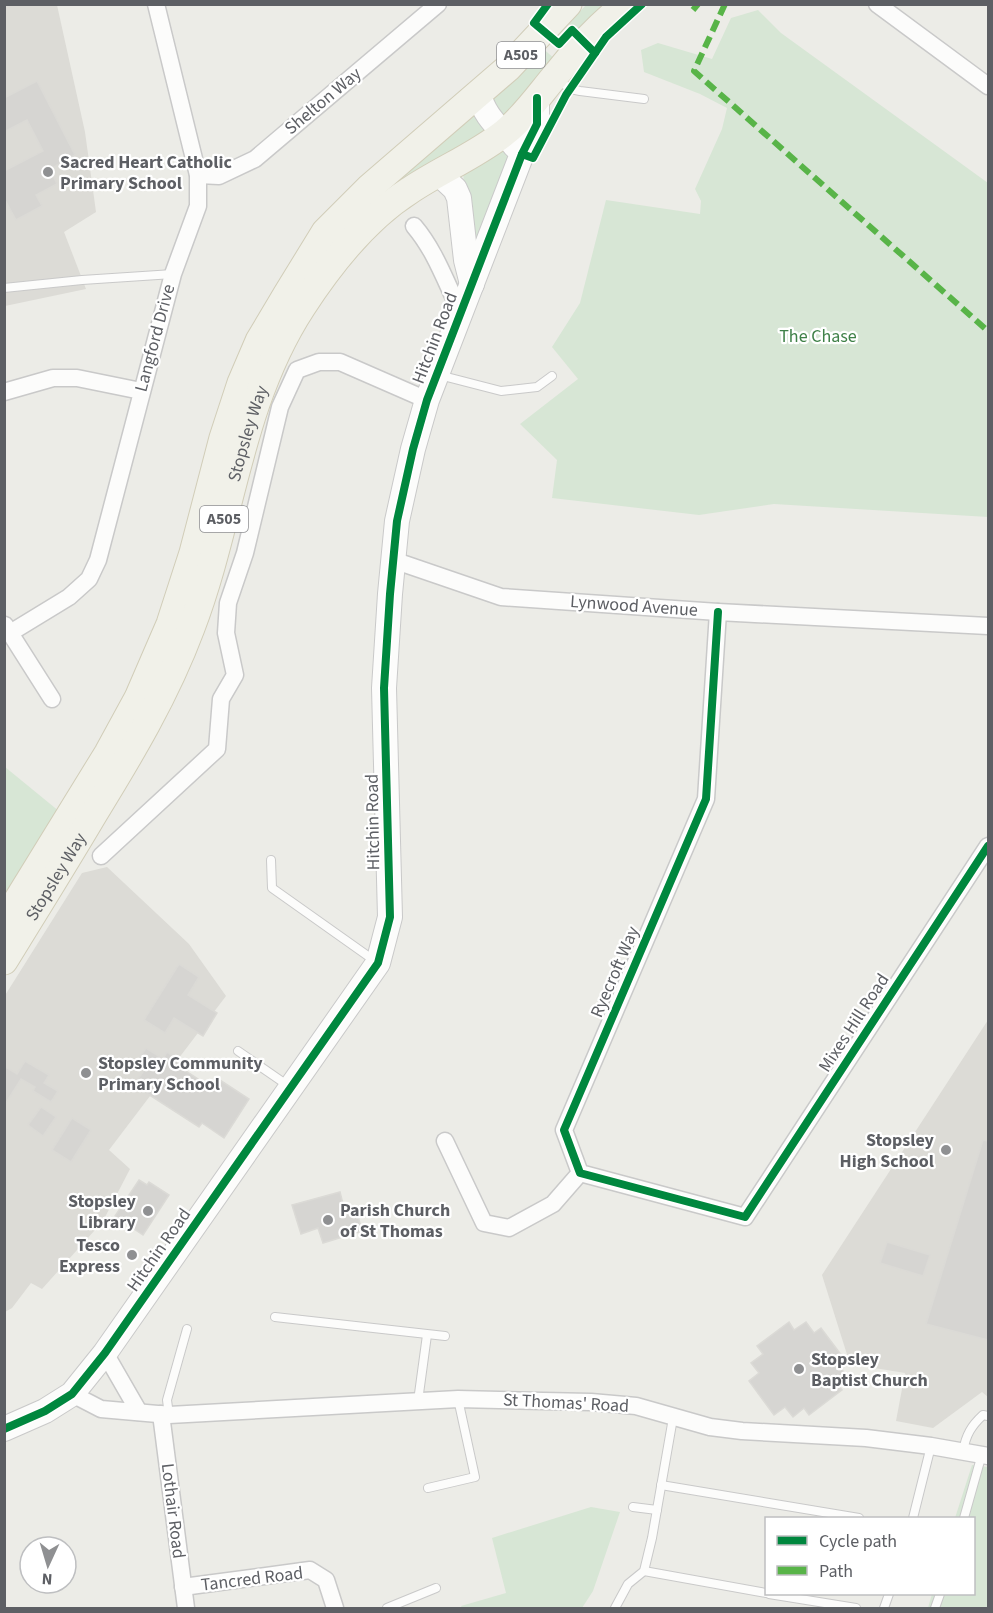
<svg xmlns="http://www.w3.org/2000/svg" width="993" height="1613" font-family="'Source Sans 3',sans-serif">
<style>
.education{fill:#dcdbd6}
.green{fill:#d7e6d5}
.building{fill:#d6d5d2;stroke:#dbdad6;stroke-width:1.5}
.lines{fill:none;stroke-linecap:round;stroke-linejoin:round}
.lane-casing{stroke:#c9c9c9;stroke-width:10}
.street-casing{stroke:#c9c9c9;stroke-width:19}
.secondary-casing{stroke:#c9c9c9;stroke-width:26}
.primary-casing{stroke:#d1cdb8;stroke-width:29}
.lane{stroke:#fcfcfb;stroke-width:8}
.street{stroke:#fcfcfb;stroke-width:16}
.secondary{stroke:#fcfcfb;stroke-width:24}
.primary{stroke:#f1f1e9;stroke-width:27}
.quiet{stroke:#58b448;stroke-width:6;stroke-dasharray:12 6;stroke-linecap:butt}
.cycleway-casing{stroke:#fff;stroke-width:11}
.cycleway{stroke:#00873e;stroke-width:8}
.poi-dot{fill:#8f9092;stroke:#fff;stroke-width:2}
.labels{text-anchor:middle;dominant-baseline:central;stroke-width:4.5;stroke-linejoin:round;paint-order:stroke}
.shield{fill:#fff;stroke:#8e8f92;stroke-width:1.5}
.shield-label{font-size:16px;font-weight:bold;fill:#5d5f64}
.street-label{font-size:18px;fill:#5d5f64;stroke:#fff}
.poi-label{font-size:18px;font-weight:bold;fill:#5d5f64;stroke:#fff;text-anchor:start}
.park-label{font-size:18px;fill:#3f8148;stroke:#fff}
</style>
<rect width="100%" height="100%" fill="#ecece7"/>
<g class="education">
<path d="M4,5H57L85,132L96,212L64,232L86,289L5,306Z"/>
<path d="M107,867L189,944L226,996L109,1150L130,1169L103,1221L42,1289L31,1283L12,1308L5,1312L4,997L82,873Z"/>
<path d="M988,1020V1397L982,1392L933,1428L896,1421L905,1373L850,1364L822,1275Z"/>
</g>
<g class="green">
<path d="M586,5H608L579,33L569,24Z"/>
<path d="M758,10L781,33L988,183V517L774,504L699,515L552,498L557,460L520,424L578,379L552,347L580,303L606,200L700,214L701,201L695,189L722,129L727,108L700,94L644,72L641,50L658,43L712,59L731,18Z"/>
<path d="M540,46L556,60L503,122L489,99Z"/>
<path d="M472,113L489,128V132L463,151L415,177L371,210L322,265L274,338L248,399L205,560L165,669L134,730L5,945L4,935C27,898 50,861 72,823C103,772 137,723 161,668C174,639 186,608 195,577C213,519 222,458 242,400C263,339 304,275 347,227C382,186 431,149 472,113Z"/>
<path d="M501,146L510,156L477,248L466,216L463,170Z"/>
<path d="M5,767L60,812L5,907Z"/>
<path d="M972,1465L988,1467V1608H928L932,1594H974V1518H955Z"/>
<path d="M591,1507L620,1512L593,1591L582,1608H462L461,1606L506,1593L492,1538Z"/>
</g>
<g class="building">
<path d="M37,81L75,155L50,169L57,184L36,195L42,206L16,220L4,198V171L43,151L27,120L4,132V98Z"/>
<path d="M179,964L199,977L188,995L217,1013L203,1036L174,1018L165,1033L144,1020Z"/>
<path d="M146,1048L163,1059L167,1052L186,1064L183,1069L201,1081L199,1084L212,1092L220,1080L249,1099L224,1138L202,1123L199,1127L134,1085L145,1069L136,1063Z"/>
<path d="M25,1061L49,1075L44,1083L58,1091L51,1102L33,1091L35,1087L21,1079L4,1106V1066L17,1074Z"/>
<path d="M41,1107L56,1117L43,1136L28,1125Z"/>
<path d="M72,1118L91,1130L71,1162L52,1150Z"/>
<path d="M983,1140L988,1141V1340L926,1324Z"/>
<path d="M139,1180L147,1185L149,1182L169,1195L143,1235L115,1216Z"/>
<path d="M340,1192L345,1212L356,1209L362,1231L323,1243L318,1228L301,1234L292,1205Z"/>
<path d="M887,1242L930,1255L923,1276L880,1263Z"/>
<path d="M789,1322L794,1330L806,1322L814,1333L821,1328L845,1360L839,1365L847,1377L837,1384L842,1390L809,1415L804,1408L793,1417L785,1407L774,1415L749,1381L759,1373L751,1363L763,1354L757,1346Z"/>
</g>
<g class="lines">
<defs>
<g id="lane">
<path d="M557,80L571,89L580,91L644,99"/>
<path d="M4,288L82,280L173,274"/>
<path d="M439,375L501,391L537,387L552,376"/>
<path d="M271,860L272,888L375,961"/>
<path d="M238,1051L290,1087"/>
<path d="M275,1317L445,1336"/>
<path d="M418,1401L427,1335"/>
<path d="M169,1415L167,1400L187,1329"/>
<path d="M963,1451C966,1435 971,1426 983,1415L988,1416"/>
<path d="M661,1485L859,1518"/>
<path d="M428,1488L475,1477L458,1399"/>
<path d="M633,1507L657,1510"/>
<path d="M913,1518L931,1446"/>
<path d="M964,1518L982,1454"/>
<path d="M644,1571L766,1593"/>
<path d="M769,1594L856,1608"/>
<path d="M387,1608L436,1588"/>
<path d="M615,1608L628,1584L644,1571L652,1538L673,1418"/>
<path d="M884,1608L889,1594"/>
<path d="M935,1608L940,1594"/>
</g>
<g id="street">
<path d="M877,4L988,86"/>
<path d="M198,175L219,176L255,159L438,4"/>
<path d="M414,226C436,252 446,283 461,313"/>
<path d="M4,392L53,378H77L141,391"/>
<path d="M393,560L501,597L718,612L988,626"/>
<path d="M718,612L706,799L564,1130L580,1173L745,1217L988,846"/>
<path d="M5,625L52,699"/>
<path d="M10,633L69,597L89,579L98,560L173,274L198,206V175L156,4"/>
<path d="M101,856L217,749L221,699L235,675L226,633L228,603L245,553L280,407L297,370L319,362H340L427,400"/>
<path d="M445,1141L484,1223L509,1228L553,1204L580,1173"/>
<path d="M105,1353L139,1412"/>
<path d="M72,1394L101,1409L169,1415L458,1399L591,1402L636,1406L710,1427L742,1431L866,1438L931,1446L988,1456"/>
<path d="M161,1414L186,1608"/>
<path d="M183,1587L310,1570L326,1580L335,1608"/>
</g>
<g id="secondary">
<path d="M479,93C483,116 501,129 515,146"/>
<path d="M439,174L455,189L459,198L466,260L472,284"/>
<path d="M4,1429L45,1411L72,1394L105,1353L378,963L390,917L384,688L390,594L397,521L413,449L427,400L522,154L537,124V98"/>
</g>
<g id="primary">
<path d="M4,922L108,753L138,698L170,624L193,553L223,438L241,383L259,341L287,294L325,232L369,188L508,68L568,4"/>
<path id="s1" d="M4,961C34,912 64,864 93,815C130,755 166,695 191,628C232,521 238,405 302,307C330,264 365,219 409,191C440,170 475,156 504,133C524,117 539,95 555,76C576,49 599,26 625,4"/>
</g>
</defs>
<use href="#lane" class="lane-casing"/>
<use href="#street" class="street-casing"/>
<use href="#secondary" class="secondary-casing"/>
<use href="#primary" class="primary-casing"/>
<use href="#lane" class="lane"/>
<use href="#street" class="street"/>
<use href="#secondary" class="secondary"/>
<use href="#primary" class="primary"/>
<g class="quiet">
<path d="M725,4L694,71L988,331"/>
<path d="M693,10L698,4"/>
</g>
<defs>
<g id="cycleway">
<path d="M548,4L534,23L559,44L572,30L595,53"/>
<path d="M522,154L533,158L566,95L606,37L642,4"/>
<path d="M718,612L706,799L564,1130L580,1173L745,1217L988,846"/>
<path d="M4,1429L45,1411L72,1394L105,1353L378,963L390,917L384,688L390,594L397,521L413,449L427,400L522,154L537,124V98"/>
</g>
</defs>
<use href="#cycleway" class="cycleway-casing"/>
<use href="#cycleway" class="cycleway"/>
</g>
<g class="poi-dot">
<circle cx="48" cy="172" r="6"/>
<circle cx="86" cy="1073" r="6"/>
<circle cx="946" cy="1150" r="6"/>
<circle cx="148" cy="1211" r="6"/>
<circle cx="328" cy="1220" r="6"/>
<circle cx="132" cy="1255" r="6"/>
<circle cx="799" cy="1369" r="6"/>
</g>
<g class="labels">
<g class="shield">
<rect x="497" y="42" width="48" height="26" rx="4.5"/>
<rect x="200" y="506" width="48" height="26" rx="4.5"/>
</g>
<g class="shield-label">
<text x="521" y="55">A505</text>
<text x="224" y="519">A505</text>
</g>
<g class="street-label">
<text transform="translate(323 101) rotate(-40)">Shelton Way</text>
<text transform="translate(155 338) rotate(-75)">Langford Drive</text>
<text transform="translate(435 338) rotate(-69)">Hitchin Road</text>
<text stroke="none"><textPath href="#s1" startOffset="585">Stopsley Way</textPath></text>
<text transform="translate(634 606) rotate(4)">Lynwood Avenue</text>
<text transform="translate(373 822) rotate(-91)">Hitchin Road</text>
<text stroke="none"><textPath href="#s1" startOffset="99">Stopsley Way</textPath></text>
<text transform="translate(615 972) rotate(-67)">Ryecroft Way</text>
<text transform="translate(854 1023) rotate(-57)">Mixes Hill Road</text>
<text transform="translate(159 1250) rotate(-55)">Hitchin Road</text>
<text transform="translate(566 1403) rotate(3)">St Thomas' Road</text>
<text transform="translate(173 1511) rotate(83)">Lothair Road</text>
<text transform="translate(252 1579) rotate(-7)">Tancred Road</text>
</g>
<g class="poi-label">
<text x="60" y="162">Sacred Heart Catholic<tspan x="60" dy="21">Primary School</tspan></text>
<text x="98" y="1063">Stopsley Community<tspan x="98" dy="21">Primary School</tspan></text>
<text x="934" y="1140" text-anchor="end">Stopsley<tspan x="934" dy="21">High School</tspan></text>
<text x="136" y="1201" text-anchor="end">Stopsley<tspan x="136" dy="21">Library</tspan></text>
<text x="340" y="1210">Parish Church<tspan x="340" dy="21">of St Thomas</tspan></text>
<text x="120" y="1245" text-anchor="end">Tesco<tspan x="120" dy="21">Express</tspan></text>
<text x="811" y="1359">Stopsley<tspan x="811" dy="21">Baptist Church</tspan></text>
</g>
<g class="park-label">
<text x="818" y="336">The Chase</text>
</g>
</g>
<rect width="993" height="1613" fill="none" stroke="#5d5f64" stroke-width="12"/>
<rect x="765" y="1517" width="210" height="78" fill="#ffffff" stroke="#bebfc1" stroke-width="1.5"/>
<rect x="777" y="1536" width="30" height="9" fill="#00873e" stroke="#bebfc1" stroke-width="1.5"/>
<text x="819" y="1547" font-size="18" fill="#5d5f64">Cycle path</text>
<rect x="777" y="1566" width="30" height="9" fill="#58b448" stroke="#bebfc1" stroke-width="1.5"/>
<text x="819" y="1577" font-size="18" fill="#5d5f64">Path</text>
<g transform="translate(48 1565) rotate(184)"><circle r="28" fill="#ffffff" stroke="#bebfc1" stroke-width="1.5"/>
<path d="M0-4.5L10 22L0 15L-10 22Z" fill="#8f9092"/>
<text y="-9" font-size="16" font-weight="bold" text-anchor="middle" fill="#5d5f64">N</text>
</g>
</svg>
